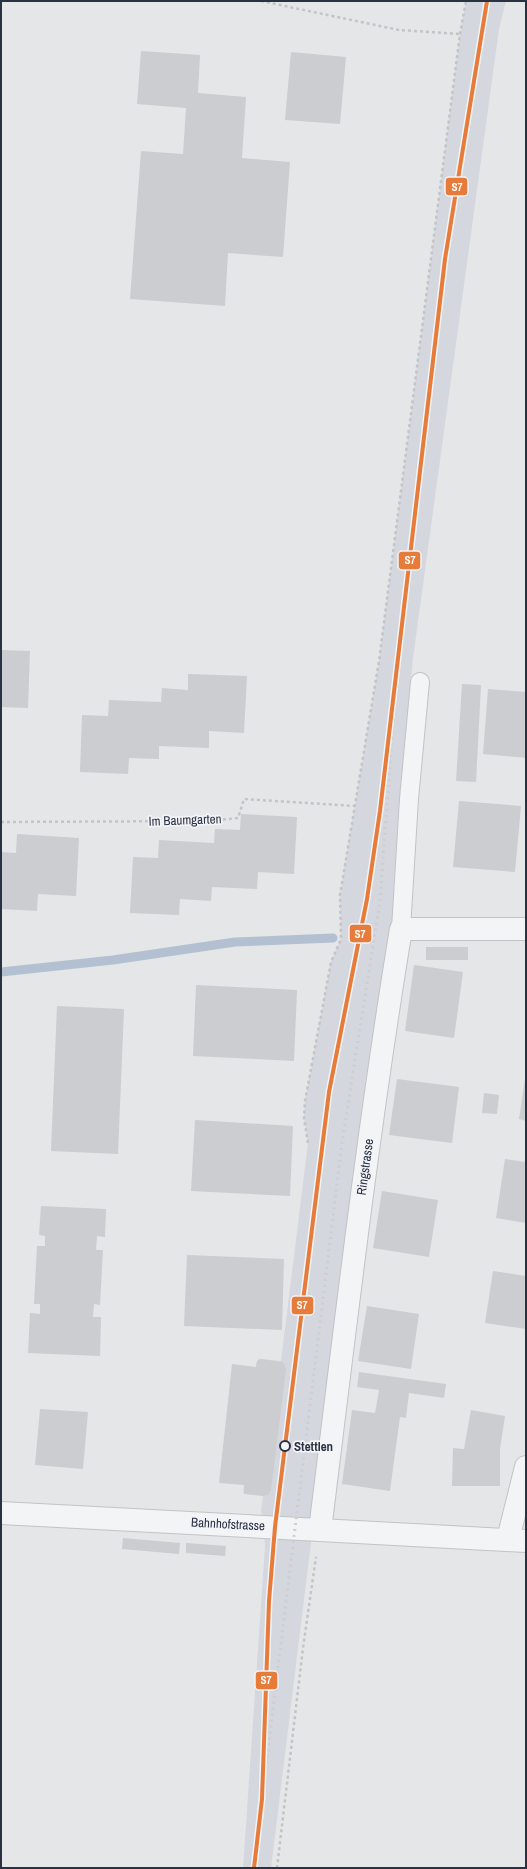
<svg xmlns="http://www.w3.org/2000/svg" width="527" height="1869" font-family="'Archivo Narrow',sans-serif">
<style>
.built{fill:#d4d7dd}
.lines{fill:none;stroke-linecap:round;stroke-linejoin:round}
.stream{stroke:#b3c0d2;stroke-width:9}
.building{fill:#cbcdd0}
.service-casing{stroke:#c1c3c6;stroke-width:20}
.minor-casing{stroke:#c1c3c6;stroke-width:24}
.path{stroke:#c3c4c8;stroke-width:2.5;stroke-dasharray:3 3;stroke-linecap:butt}
.service{stroke:#f3f4f5;stroke-width:18}
.minor{stroke:#f3f4f5;stroke-width:22}
.rail{stroke:#cdced0;stroke-width:3;stroke-dasharray:2 4;stroke-linecap:butt}
.rail-1-casing{stroke:#f2f4f8;stroke-width:7}
.rail-1{stroke:#e67b3a;stroke-width:4}
.stop-dot{fill:#f2f4f8;stroke:#2a3142;stroke-width:2}
.labels{text-anchor:middle;dominant-baseline:central;stroke-width:3.5;stroke-linejoin:round;paint-order:stroke}
.street-label{font-size:13px;fill:#2a3142;stroke:#f2f4f8}
.stop-label{font-size:13px;font-weight:bold;fill:#2a3142;stroke:#f2f4f8;text-anchor:start}
.line-badge{stroke:#f2f4f8;stroke-width:1.5}
.badge-label{font-size:11px;text-anchor:middle;font-weight:bold;fill:#fff}
</style>
<rect width="100%" height="100%" fill="#e4e6e8"/>
<path class="built" d="M466,1H506L499,29L413,658L400,799L393,916L360,1144L271,1868H243L265,1547L264,1526L261,1511L263,1496L243,1493L244,1485L247,1486L256,1367L257,1361L260,1359L281,1361L308,1143L304,1118L305,1101L331,962L341,939L340,895L379,661L460,34Z"/>
<g class="lines">
<path class="stream" d="M1,972L113,960L235,942L333,938"/>
</g>
<g class="building">
<path d="M141,51L200,55L198,93L246,97L242,158L290,162L283,257L228,253L225,306L130,299L141,151L183,154L186,108L137,104Z"/>
<path d="M291,52L346,57L340,124L285,120Z"/>
<path d="M1,650L30,651L28,708L1,707Z"/>
<path d="M188,674L247,676L244,733L209,731V748L159,746V759L129,758L128,774L80,772L82,715L108,716L109,700L161,702L162,688L188,690Z"/>
<path d="M462,684L481,685L476,782L456,781Z"/>
<path d="M488,689L526,692V758L483,754Z"/>
<path d="M459,801L521,806L515,872L453,867Z"/>
<path d="M241,814L297,817L294,874L258,872L257,889L212,887L211,901L180,899L179,915L130,913L133,857L158,858L159,840L214,843L215,829L240,830Z"/>
<path d="M17,834L79,838L76,896L38,894L37,911L1,909V852L16,853Z"/>
<rect x="426" y="947" width="42" height="13"/>
<path d="M414,965L463,972L454,1038L405,1031Z"/>
<path d="M196,985L297,990L294,1061L193,1056Z"/>
<path d="M57,1006L124,1009L118,1154L51,1151Z"/>
<path d="M397,1079L459,1087L452,1143L389,1135Z"/>
<path d="M525,1079H526V1121L519,1119Z"/>
<path d="M484,1093L499,1095L497,1114L482,1113Z"/>
<path d="M195,1120L293,1126L290,1196L191,1191Z"/>
<path d="M505,1159L526,1162V1223L496,1218Z"/>
<path d="M382,1191L438,1200L429,1257L373,1248Z"/>
<path d="M41,1206L106,1209L105,1237L97,1236L96,1250H103L100,1305L94,1304L93,1317H101L100,1356L28,1353L30,1313L40,1314V1304H34L37,1246H45V1236L39,1235Z"/>
<path d="M187,1255L284,1259L282,1330L184,1326Z"/>
<path d="M493,1271L526,1276V1329L485,1323Z"/>
<path d="M367,1306L419,1314L411,1369L358,1361Z"/>
<path d="M260,1359L283,1362L286,1369L271,1490L269,1494L264,1496L244,1494V1485L219,1483L232,1364L256,1367L257,1361Z"/>
<path d="M359,1372L446,1384L444,1398L409,1393L406,1418L400,1417L390,1491L342,1484L352,1410L375,1413L379,1390L357,1387Z"/>
<path d="M40,1409L88,1412L83,1469L35,1465Z"/>
<path d="M471,1410L505,1416L500,1449V1486H452L453,1448L464,1449Z"/>
<path d="M123,1538L180,1543L179,1554L122,1549Z"/>
<path d="M186,1543L226,1546L225,1556L186,1553Z"/>
</g>
<g class="lines">
<defs>
<path id="service" d="M401,929L409,799L420,682"/>
<g id="minor">
<path d="M1,1513L526,1541"/>
<path d="M320,1530C345,1329 368,1129 401,929H526"/>
<path d="M508,1539L526,1467"/>
</g>
</defs>
<use href="#service" class="service-casing"/>
<use href="#minor" class="minor-casing"/>
<g class="path">
<path d="M261,1L399,30L460,34"/>
<path d="M1,822L209,821L238,818L244,799L355,806"/>
<path d="M308,1143L304,1118L305,1101L331,962L341,939L340,895L379,661L460,34L466,1"/>
<path d="M277,1868L303,1648L316,1557"/>
</g>
<use href="#service" class="service"/>
<use href="#minor" class="minor"/>
<path class="rail" d="M262,1799L342,1143L380,901L397,667"/>
<defs>
<path id="rail-1" d="M254,1868L262,1799L269,1601L275,1527L329,1092L367,899L380,811L445,259L487,1"/>
</defs>
<use href="#rail-1" class="rail-1-casing"/>
<use href="#rail-1" class="rail-1"/>
</g>
<circle class="stop-dot" cx="285" cy="1446" r="5"/>
<g class="labels">
<g class="street-label">
<text transform="translate(185 820) rotate(-2)">Im Baumgarten</text>
<text transform="translate(365 1167) rotate(-82)">Ringstrasse</text>
<text transform="translate(228 1524) rotate(3)">Bahnhofstrasse</text>
</g>
<g class="stop-label">
<text x="294" y="1446">Stettlen</text>
</g>
</g>
<g class="line-badge">
<rect x="445" y="177" width="23" height="19" rx="4" fill="#e67b3a"/>
<rect x="398" y="551" width="23" height="19" rx="4" fill="#e67b3a"/>
<rect x="349" y="924" width="23" height="19" rx="4" fill="#e67b3a"/>
<rect x="291" y="1296" width="23" height="19" rx="4" fill="#e67b3a"/>
<rect x="255" y="1671" width="23" height="19" rx="4" fill="#e67b3a"/>
</g>
<g class="badge-label">
<text x="457" y="191">S7</text>
<text x="410" y="564">S7</text>
<text x="360" y="938">S7</text>
<text x="302" y="1309">S7</text>
<text x="266" y="1684">S7</text>
</g>
<rect width="527" height="1869" fill="none" stroke="#2a3142" stroke-width="4"/>
</svg>
